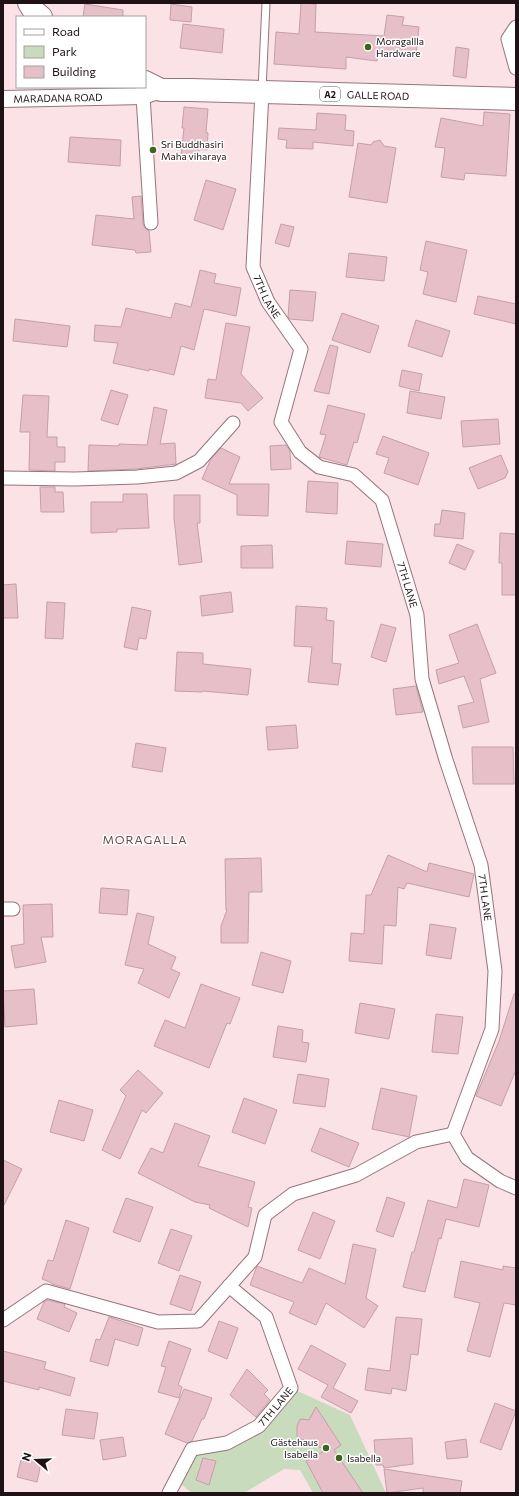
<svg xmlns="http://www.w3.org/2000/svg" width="519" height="1496" font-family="Commissioner,sans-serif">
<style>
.green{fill:#c8dbbc}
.building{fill:#e6bfc9;stroke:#c59fa9}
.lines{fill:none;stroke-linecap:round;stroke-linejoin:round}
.service-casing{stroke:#97747d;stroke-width:9}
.minor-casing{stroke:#97747d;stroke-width:15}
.tertiary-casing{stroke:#97747d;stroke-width:18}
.trunk-casing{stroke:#97747d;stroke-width:24}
.service{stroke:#fff;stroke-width:7}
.minor{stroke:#fff;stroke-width:13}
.tertiary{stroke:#fff;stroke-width:16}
.trunk{stroke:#fff;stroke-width:22}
.poi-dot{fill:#3e651f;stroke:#fff;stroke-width:1.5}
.labels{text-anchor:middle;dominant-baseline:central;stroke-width:3;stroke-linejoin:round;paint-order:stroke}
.shield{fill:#fff;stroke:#62595c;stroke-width:1}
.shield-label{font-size:9px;font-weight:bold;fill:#1f1216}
.poi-label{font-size:10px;fill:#1f1216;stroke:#fff;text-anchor:start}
.street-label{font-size:10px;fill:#1f1216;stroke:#fff}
.quarter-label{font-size:12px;letter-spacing:1px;fill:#6c4b54;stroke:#fff}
</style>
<rect width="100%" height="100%" fill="#fae2e7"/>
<path class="green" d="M291,1388L350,1415L386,1493H313L300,1470L284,1469L244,1493H192L177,1481L192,1449L259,1427Z"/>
<g class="building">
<path d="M301,3L316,4L315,32L384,36L387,15L404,17L402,25L419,27L416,56L378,51L377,61L346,57V69L274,64L276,32L299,34Z"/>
<path d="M85,4L123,10V17H83Z"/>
<path d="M171,4L192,7L191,22L170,20Z"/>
<path d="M183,24L224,29L222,53L180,48Z"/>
<path d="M456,47L469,49L466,78L453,76Z"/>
<path d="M184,107L208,109L206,132L208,133L207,150L199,149L198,158L181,156L184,128H182Z"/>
<path d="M484,112L510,114L506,176L465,173L464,180L441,177L445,148L435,147L441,118L483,126Z"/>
<path d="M317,113L346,115L345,130L354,131L353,146L313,142V149L286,148L287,140L278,139L279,128L316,130Z"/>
<path d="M70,137L121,140L120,166L68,162Z"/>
<path d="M380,140L384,146L396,148L387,203L349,197L358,143L371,145L373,142Z"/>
<path d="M206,180L236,189L223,230L194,220Z"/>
<path d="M141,196L143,224L145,228L149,231L151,252L136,253L135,250L92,245L96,215L134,219L132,197Z"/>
<path d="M281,224L294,227L289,247L275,243Z"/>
<path d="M426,241L467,250L456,302L423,294L428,272L420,270Z"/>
<path d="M349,253L387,257L384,281L346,277Z"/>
<path d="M200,270L216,274L214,283L241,288L236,316L204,309L194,350L181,346L174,375L149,369V371L113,363L118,343L94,341L95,325L121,327L126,308L171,318L175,303L191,307Z"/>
<path d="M290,290L316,292L313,321L290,319L288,317Z"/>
<path d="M478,296L516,304V324L474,314Z"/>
<path d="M342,313L379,326L370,353L332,340Z"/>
<path d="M15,319L70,326L67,347L13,341Z"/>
<path d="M416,320L450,331L442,357L408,346Z"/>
<path d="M226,323L250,327L241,374L263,398L248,411L241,403L205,398L208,379L216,380Z"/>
<path d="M330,345L338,347L329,394L314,391Z"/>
<path d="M402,370L422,374L419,391L399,386Z"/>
<path d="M111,390L128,395L118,425L101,420Z"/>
<path d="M410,391L445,397L441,419L407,413Z"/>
<path d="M23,395L49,396L47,437H57V447H65V462H55V471L29,470L30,432H20Z"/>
<path d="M328,405L365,414L357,443L354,442L347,465L319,457L326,435L320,434Z"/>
<path d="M154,407L167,410L160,444L175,443L176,464L136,469L88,471L89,445L119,446V444L147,445Z"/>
<path d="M498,419L500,444L463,447L461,421Z"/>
<path d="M383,436L429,453L418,485L384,473L389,458L376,454Z"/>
<path d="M286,445L290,451L291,469L271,470L270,446Z"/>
<path d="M221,448L240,457L229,484H269L268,516L237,515V495L202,479L211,459Z"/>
<path d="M501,455L508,472L505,478L478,489L469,468Z"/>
<path d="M308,481L338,483L337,514L306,512Z"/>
<path d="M40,487H55V492H63L64,512H41Z"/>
<path d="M123,494H147L149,528L117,529V532L91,533V502H123Z"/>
<path d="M174,495H200V523H197L202,562L179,565L174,518Z"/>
<path d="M442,510L465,513L463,539L434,536L435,524H440Z"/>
<path d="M500,533L516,534V595H502V563H499Z"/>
<path d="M347,541L383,544L381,567L345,564Z"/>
<path d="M457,544L474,551L465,570L449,563Z"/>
<path d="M272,545L273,568H241V546Z"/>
<path d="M16,584L18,618H3V585Z"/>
<path d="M231,592L233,612L202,616L200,596Z"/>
<path d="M47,602L65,603L63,639L45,638Z"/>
<path d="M296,606L327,608L326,620L334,621L332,663L341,664L338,685L308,682L312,647L294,646Z"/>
<path d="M132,607L151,611L146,639L139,638L137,650L124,647Z"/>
<path d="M381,624L396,628L386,662L371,657Z"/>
<path d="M477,624L496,673L480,679L489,722L463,728L458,706L474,702L464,676L439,684L436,670L459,663L449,635Z"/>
<path d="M177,652L203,653V664L251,669L248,695L202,691V692L175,691Z"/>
<path d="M416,686L423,712L396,715L393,689Z"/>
<path d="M296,725L298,748L268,750L266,727Z"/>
<path d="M136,743L166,748L162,772L132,767Z"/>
<path d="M472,747H513L514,784H473Z"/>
<path d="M388,855L427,872L429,863L474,874L469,897L407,883L404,889L398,887L396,926L384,925L382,964L349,961L351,933L364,934L366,895H371Z"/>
<path d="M261,858L262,892H249L248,943H221V926L227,910H226L225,859Z"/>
<path d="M101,888L129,890L127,915L99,913Z"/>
<path d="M52,904L53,937H41L46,962L15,968L11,946L24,944L23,905Z"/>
<path d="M137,913L154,917L148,944L176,957L171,969L180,973L169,998L138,983L144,969L125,965Z"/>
<path d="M430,924L456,928L451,959L426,955Z"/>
<path d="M261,952L291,961L283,993L252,985Z"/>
<path d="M201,984L240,998L230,1024L227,1023L209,1068L154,1046L165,1020L185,1028Z"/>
<path d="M34,989L37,1024L5,1027L3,991Z"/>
<path d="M514,994H516V1070L501,1106L476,1096L499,1041Z"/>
<path d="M360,1003L395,1009L389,1039L355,1033Z"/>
<path d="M436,1014L463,1017L458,1054L432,1052Z"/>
<path d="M278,1026L303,1030L302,1042L309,1043L306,1062L273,1057Z"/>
<path d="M138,1070L163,1093L146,1113L142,1110L120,1159L102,1150L126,1096L120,1090Z"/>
<path d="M298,1074L329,1079L325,1107L293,1103Z"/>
<path d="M381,1088L417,1096L409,1137L372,1129Z"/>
<path d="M244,1098L277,1110L265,1144L232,1132Z"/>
<path d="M59,1100L93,1110L84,1141L50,1132Z"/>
<path d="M175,1123L210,1136L198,1166L255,1182L248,1207L252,1208L248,1227L209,1208L210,1205L195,1202L138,1173L151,1148L163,1153Z"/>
<path d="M320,1128L359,1143L349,1167L311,1151Z"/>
<path d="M3,1160L22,1169L3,1207Z"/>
<path d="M464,1179L489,1185L479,1227L446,1219L441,1239L439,1238L425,1292L403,1287L412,1252H414L428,1200L457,1208Z"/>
<path d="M387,1197L405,1203L393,1237L376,1231Z"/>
<path d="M126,1198L153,1207L140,1242L113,1232Z"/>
<path d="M313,1212L335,1221L320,1259L298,1250Z"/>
<path d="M66,1220L89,1228L70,1289L52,1284V1283L42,1279L48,1260L53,1261Z"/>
<path d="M171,1229L192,1236L179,1271L158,1263Z"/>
<path d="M353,1244L376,1249L366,1298L378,1306L364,1328L326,1303L316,1325L289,1313L294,1302L250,1285L257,1266L302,1283L309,1268L345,1284Z"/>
<path d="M461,1261L503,1270V1266L516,1268V1305L504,1303L490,1357L467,1351L480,1303L454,1297Z"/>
<path d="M180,1275L201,1282L191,1311L170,1304Z"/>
<path d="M47,1300L65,1304L64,1307L77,1313L69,1332L37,1319L44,1302Z"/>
<path d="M109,1317L143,1328L138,1346L115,1339L108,1366L90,1361L96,1339L100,1340Z"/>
<path d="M396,1317L422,1319L418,1355L411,1354L406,1391L392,1388L391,1394L365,1390L368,1368L390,1371Z"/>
<path d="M219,1321L238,1328L227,1359L208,1351Z"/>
<path d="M169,1341L191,1349L178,1385L182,1387L179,1398L158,1392L166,1367L161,1366Z"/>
<path d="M311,1345L346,1364L333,1388L358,1401L351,1413L321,1397L328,1385L298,1369Z"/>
<path d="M3,1351L46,1362L44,1369L75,1378L70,1396L39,1387V1390L3,1381Z"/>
<path d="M247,1369L268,1390L264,1394L270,1400L256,1417L230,1395Z"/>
<path d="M184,1389L212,1398L204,1419H202L192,1441L187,1443L165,1434Z"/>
<path d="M495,1403L516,1411L501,1450L480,1442Z"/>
<path d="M316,1407L341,1445L334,1450L363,1493H323L306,1461L326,1450L297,1437V1426L300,1419L309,1420Z"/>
<path d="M66,1409L98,1413L94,1439L62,1435Z"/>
<path d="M123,1437L126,1456L103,1460L100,1440Z"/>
<path d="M412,1438L413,1464L384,1468L383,1465H376L374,1440Z"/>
<path d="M466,1439L468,1457L447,1459L445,1442Z"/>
<path d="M22,1455L42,1459L37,1482L17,1477Z"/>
<path d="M203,1458L216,1461L209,1485L196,1480Z"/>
<path d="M384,1469L462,1481L460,1493H423V1488L387,1493Z"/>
</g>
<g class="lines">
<defs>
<path id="service" d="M262,90L266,3"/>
<g id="minor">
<path d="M516,27L508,39L516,68"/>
<path id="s1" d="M262,92L253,267L268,302L301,349L281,422L300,452L319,467L354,475L382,500L417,615L422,679L446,760L481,865L495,971L492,1029L453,1134L467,1158L500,1181L516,1188"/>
<path d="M143,96L151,223"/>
<path d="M3,478L75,479L137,477L176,473L199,461L233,423"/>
<path d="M3,909H13"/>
<path d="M3,1320L46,1291L158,1322L198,1321L255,1257L265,1215L293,1194L356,1175L416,1142L453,1134"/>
<path id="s2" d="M169,1493L192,1449L227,1443L259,1426L291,1388L266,1317L229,1286"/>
</g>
<g id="tertiary">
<path id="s3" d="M3,99L143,96L161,90"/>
</g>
<g id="trunk">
<path d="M29,3L34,11L41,17"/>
<path id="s4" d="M145,82L161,90H190L516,99"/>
</g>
</defs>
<use href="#service" class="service-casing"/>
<use href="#minor" class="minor-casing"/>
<use href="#tertiary" class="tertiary-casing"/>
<use href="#trunk" class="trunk-casing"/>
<use href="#service" class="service"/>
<use href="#minor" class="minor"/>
<use href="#tertiary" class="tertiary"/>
<use href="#trunk" class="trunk"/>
</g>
<g class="poi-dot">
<circle cx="368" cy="47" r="4"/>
<circle cx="153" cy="150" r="4"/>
<circle cx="326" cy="1448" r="4"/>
<circle cx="339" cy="1458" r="4"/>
</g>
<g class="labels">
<rect class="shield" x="320" y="87" width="20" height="14" rx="3"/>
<g class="shield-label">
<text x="330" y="94">A2</text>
</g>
<g class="poi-label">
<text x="376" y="41">Moragallla<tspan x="376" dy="12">Hardware</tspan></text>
<text x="161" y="144">Sri Buddhasiri<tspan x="161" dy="12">Maha viharaya</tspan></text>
<text x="318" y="1442" text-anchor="end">Gästehaus<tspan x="318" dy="12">Isabella</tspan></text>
<text x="347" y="1458">Isabella</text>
</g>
<g class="street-label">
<text stroke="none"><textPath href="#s4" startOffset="235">GALLE ROAD</textPath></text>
<text stroke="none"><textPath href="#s3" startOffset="55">MARADANA ROAD</textPath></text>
<text stroke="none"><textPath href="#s1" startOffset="208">7TH LANE</textPath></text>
<text stroke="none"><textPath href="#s1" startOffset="568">7TH LANE</textPath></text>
<text stroke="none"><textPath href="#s1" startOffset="892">7TH LANE</textPath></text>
<text stroke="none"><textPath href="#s2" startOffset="147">7TH LANE</textPath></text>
</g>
<g class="quarter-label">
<text x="145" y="839">MORAGALLA</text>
</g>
</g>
<rect width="519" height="1496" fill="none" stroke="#1f1216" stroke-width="8"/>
<rect x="16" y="16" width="130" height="72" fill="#ffffff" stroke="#a5a0a2"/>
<rect x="24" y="29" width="20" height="6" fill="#ffffff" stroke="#a5a0a2"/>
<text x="52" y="36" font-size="12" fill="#1f1216">Road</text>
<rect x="24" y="46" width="20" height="12" fill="#c8dbbc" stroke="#a5a0a2"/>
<text x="52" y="56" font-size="12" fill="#1f1216">Park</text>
<rect x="24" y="66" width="20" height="12" fill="#e6bfc9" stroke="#a5a0a2"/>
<text x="52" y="76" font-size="12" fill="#1f1216">Building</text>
<g transform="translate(36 1460) rotate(289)" stroke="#ffffff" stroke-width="3" paint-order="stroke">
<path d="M0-3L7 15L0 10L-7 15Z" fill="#1f1216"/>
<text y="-6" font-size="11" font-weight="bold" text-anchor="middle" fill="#1f1216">N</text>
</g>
</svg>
